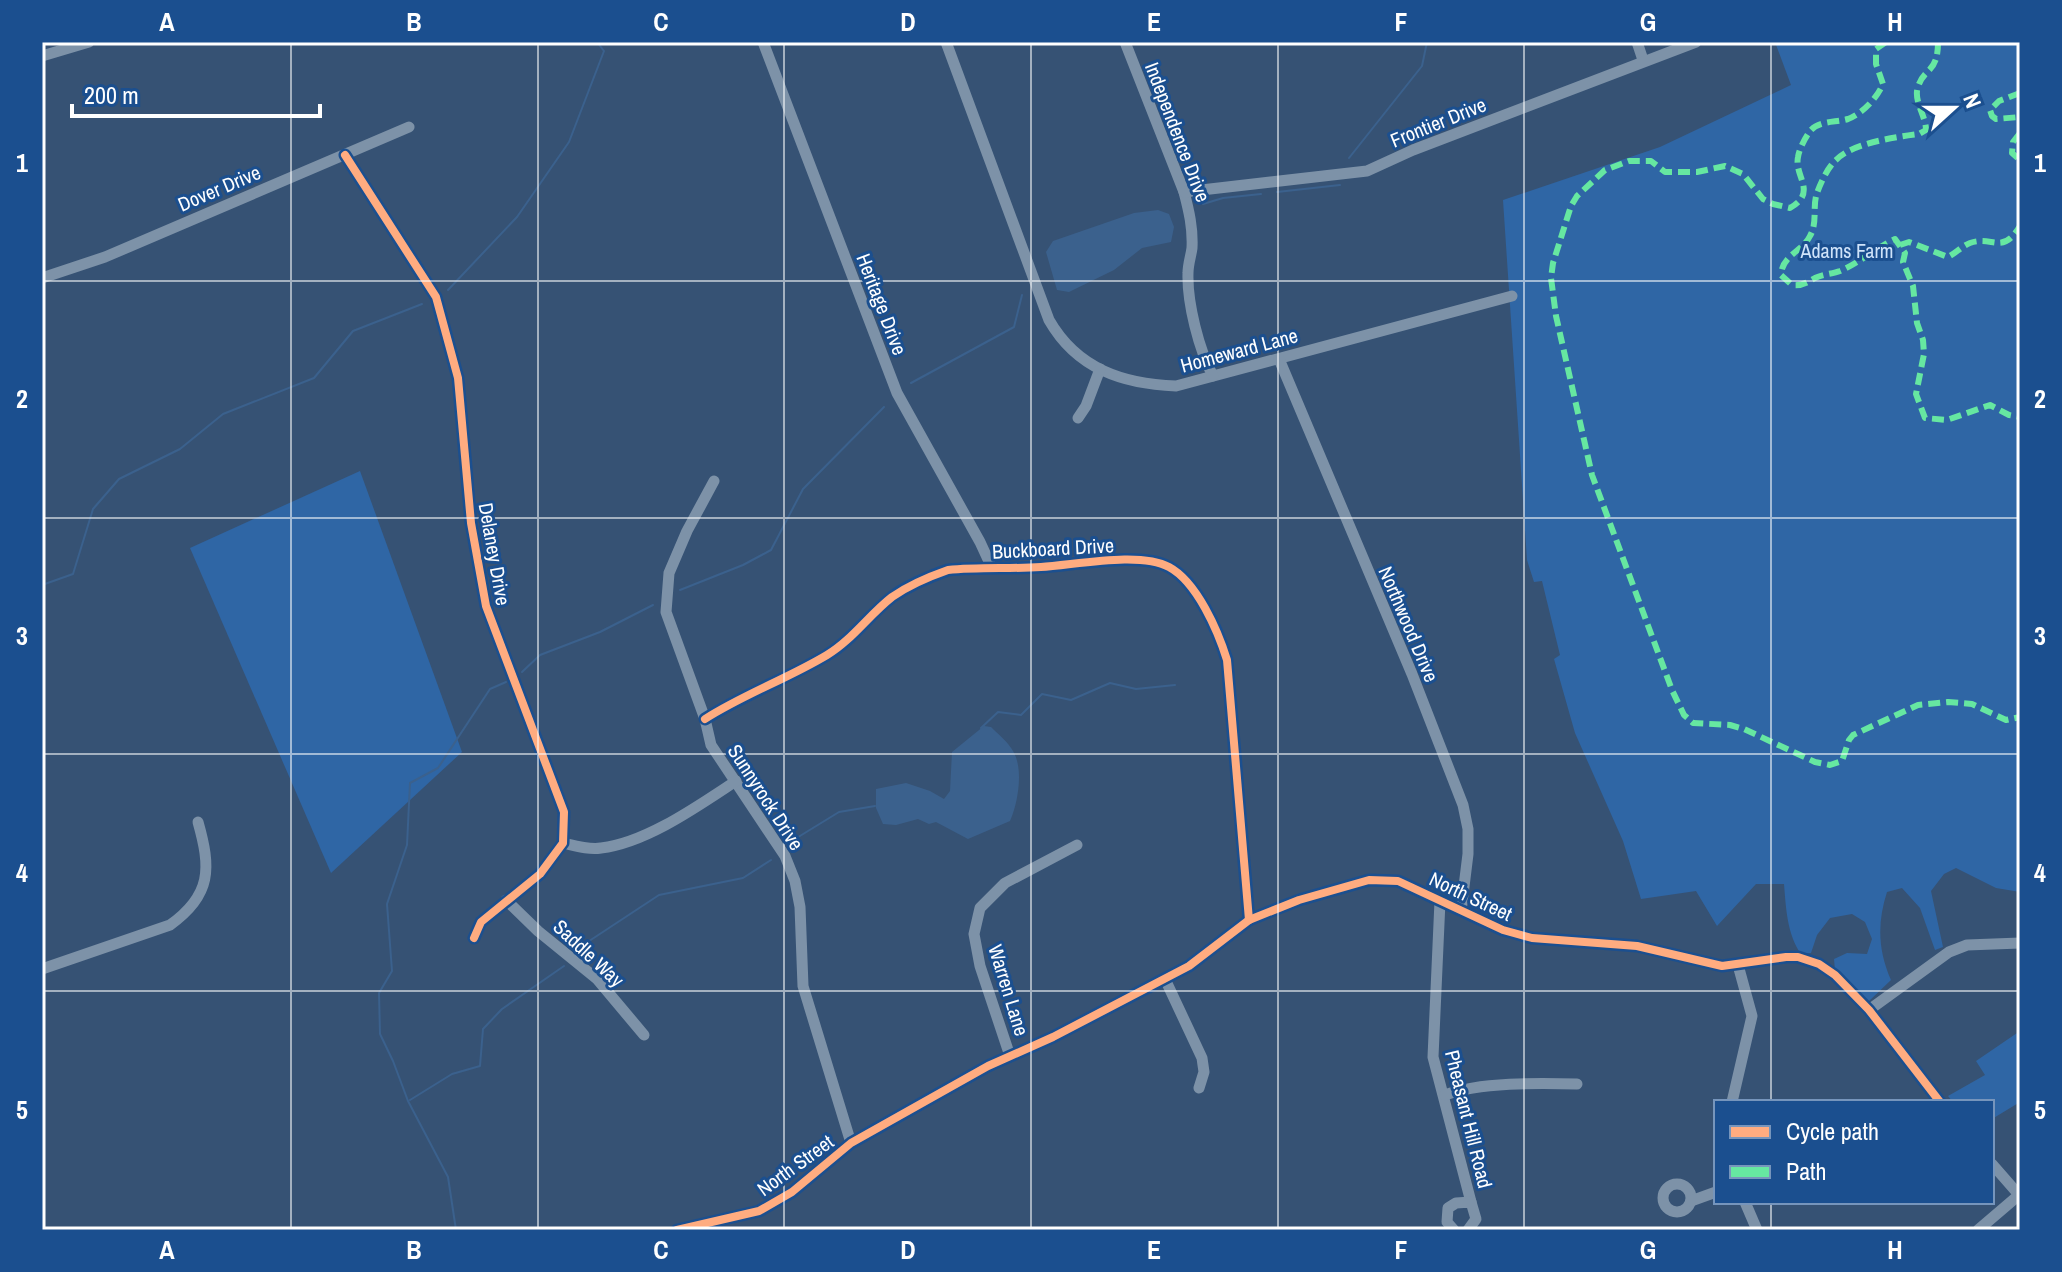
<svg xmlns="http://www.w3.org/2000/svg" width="2062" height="1272" font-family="'Archivo Narrow',sans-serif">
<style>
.green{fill:#2f66a5}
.water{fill:#3b618d}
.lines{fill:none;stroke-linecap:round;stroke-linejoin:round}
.stream{stroke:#3b618d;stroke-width:2}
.minor{stroke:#7d92a8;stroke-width:11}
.quiet{stroke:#66e7a1;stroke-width:6;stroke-dasharray:12 6;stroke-linecap:butt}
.cycleway-casing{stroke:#1b4f8f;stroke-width:13}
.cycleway{stroke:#ffac80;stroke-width:8}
.grid{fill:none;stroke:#fff;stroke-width:2;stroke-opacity:0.55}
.labels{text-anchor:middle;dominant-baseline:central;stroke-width:6;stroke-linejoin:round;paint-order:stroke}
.street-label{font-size:20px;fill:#fff;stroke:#1b4f8f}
.park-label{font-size:20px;fill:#cfe3fa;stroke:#1b4f8f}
.neatline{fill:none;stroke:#fff;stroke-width:3}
.grid-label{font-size:26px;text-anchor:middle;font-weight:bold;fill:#fff}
</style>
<rect width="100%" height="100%" fill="#365274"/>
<g class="green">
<path d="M1775,42H2020V892L1996,888L1956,868L1944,874L1931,891L1943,947L1935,950L1920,908L1902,888L1887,892C1877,923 1878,950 1891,980L1868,1002L1835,970L1834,959L1847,953L1867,954L1872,939L1865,922L1852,914L1830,918L1817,935L1811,953L1801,954C1787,934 1786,908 1784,884H1756L1717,926L1696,891L1641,899L1623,841L1575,733L1554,659L1560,655L1542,581L1534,582L1527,560L1503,200L1660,147L1791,85Z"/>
<path d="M360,471L462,752L331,873L190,548Z"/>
<path d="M2020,1031V1102L1992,1119V1102H1953L1948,1096L1985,1075L1976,1061Z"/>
</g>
<g class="water">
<path d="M1158,210L1169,214L1174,227L1171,242L1142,248L1114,270L1069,292L1057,290L1046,252L1053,241L1134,213Z"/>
<path d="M984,726L991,727C998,734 1008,742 1013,751C1024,769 1018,803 1010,821L968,839L936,822L929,824L918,819L896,825L883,824L876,808V789L906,783L930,791L944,799L950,791L952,752Z"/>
</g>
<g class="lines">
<g class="stream">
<path d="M1349,158L1422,66L1427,42"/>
<path d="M1277,192L1340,185"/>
<path d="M1203,204L1223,198L1261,194"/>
<path d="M448,290L517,217L569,142L604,51L597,42"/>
<path d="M911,383L1014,327L1022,295"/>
<path d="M42,585L73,574L93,509L119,479L180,449L223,414L314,378L353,331L422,304"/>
<path d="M680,590L743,565L771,550L803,489L884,407"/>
<path d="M522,672L540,655L600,632L653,605"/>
<path d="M981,728L998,712L1021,715L1042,694L1071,700L1110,683L1136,689L1175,685"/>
<path d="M795,839L839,812L875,806"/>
<path d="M577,949L659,895L743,878L771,860"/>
<path d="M410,1100L452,1074L480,1066L483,1029L502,1009L564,966"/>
<path d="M456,1230L448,1177L408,1101L393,1061L380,1034L379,993L392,971L387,904L407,845L410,783L438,768L490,689L506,682"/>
</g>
<g class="minor">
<path d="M763,42L897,393L980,542L992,568"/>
<path d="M946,42L1049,320C1077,369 1123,384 1176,386L1512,296"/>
<path d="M1125,42L1184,192C1189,211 1193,228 1192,248C1191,256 1188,264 1188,273C1187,303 1199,350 1213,376"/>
<path d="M1637,42L1643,60"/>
<path d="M42,56L89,42"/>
<path d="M345,155L436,297L458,378L471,523L486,606L564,812L563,843L540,874L481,922L474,938"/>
<path d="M1184,192L1367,171L1413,150L1696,42"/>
<path d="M42,278L105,257L409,127"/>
<path d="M1279,359L1412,674L1463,805L1468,829V854L1461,911"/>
<path d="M1078,418L1086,406L1100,369"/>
<path d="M714,481L687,531L669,573L666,612L705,719L711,745L785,856L795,881L800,907L803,986L851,1143"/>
<path d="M705,719C744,694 787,679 827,655C852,640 869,615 892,597C909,585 928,577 948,570C979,567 1010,569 1041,567C1075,565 1140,551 1169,567C1197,582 1218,631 1227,660L1249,920"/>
<path d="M563,843C576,846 589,850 601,848C646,843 698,806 736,781"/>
<path d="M506,900L538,931L597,979L644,1035"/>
<path d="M1440,901L1433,1057L1471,1202"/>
<path d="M42,969L170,925C212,895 211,868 198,822"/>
<path d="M1165,979L1202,1058L1204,1072L1199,1088"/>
<path d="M1869,1010L1949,952L1967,945L2020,943"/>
<path d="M1010,1056L980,966L974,934L980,908L1005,883L1077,845"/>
<path d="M1445,1095C1479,1082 1539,1083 1577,1084"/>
<path d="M1732,1102L1752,1016L1738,965"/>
<path d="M1992,1164L2020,1196"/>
<circle cx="1677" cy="1198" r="14"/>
<path d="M1691,1201L1716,1192"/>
<path d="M1745,1202L1757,1230"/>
<path d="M677,1230L759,1211L792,1192L851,1143L988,1066L1053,1037L1189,966L1249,920L1299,900L1369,880L1398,881L1503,930L1532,938L1637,946L1722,966L1786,957H1798L1819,964L1835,975L1869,1010L1940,1102"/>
<path d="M1454,1230L1447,1222L1448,1208L1456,1203L1471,1202L1476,1219L1468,1230"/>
<path d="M1978,1230L2019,1195"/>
</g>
<g class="quiet">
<path d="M1886,42L1876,49V64L1883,84C1877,98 1863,113 1848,119C1834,123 1816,120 1808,134C1804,140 1799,150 1798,157C1794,177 1818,192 1790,208L1773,204L1763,199L1743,174L1725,166L1697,172H1665L1651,161H1629L1605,170L1577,196L1571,206L1553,263L1551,278L1556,316L1592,475L1672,690L1684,715L1693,723L1730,725L1744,729L1815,762L1830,765L1842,761L1849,740L1853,735L1918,705L1948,702L1972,704L2006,720L2020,717"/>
<path d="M1938,42C1938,74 1924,67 1918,87C1913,100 1926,116 1926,130L1919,134C1896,137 1852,143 1836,160C1828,167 1821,182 1817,193C1812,207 1818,222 1810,236C1802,252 1782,255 1781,275L1792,285C1802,286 1806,283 1815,278C1823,274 1832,274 1840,271C1859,263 1876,248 1895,239L1905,253L1903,262L1913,286L1917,323L1923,340L1924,354L1916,394L1925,418L1947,420L1990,405L2009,415L2020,417"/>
<path d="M2020,93L1999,101L1990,110L1992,116L1996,119L2020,117"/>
<path d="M2020,133L2013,142L2012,153L2020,160"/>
<path d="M1900,245L1909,242L1948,257C1956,253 1962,246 1970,243C1993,235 2002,256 2020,226"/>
</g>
<defs>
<g id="cycleway">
<path d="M345,155L436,297L458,378L471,523L486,606L564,812L563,843L540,874L481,922L474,938"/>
<path d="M705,719C744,694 787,679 827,655C852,640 869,615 892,597C909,585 928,577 948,570C979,567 1010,569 1041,567C1075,565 1140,551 1169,567C1197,582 1218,631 1227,660L1249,920"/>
<path d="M677,1230L759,1211L792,1192L851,1143L988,1066L1053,1037L1189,966L1249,920L1299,900L1369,880L1398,881L1503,930L1532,938L1637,946L1722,966L1786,957H1798L1819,964L1835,975L1869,1010L1940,1102"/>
</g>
</defs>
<use href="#cycleway" class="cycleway-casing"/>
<use href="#cycleway" class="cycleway"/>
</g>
<path class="grid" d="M291,42V1230M538,42V1230M784,42V1230M1031,42V1230M1278,42V1230M1524,42V1230M1771,42V1102M42,281H2020M42,518H2020M42,754H2020M42,991H2020M1771,1202V1230"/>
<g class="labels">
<g class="street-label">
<text transform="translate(1438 122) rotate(-22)">Frontier Drive</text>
<text transform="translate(1178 132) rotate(69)">Independence Drive</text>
<text transform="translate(219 188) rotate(-23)">Dover Drive</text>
<text transform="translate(882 304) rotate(69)">Heritage Drive</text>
<text transform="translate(1239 350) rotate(-15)">Homeward Lane</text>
<text transform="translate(1053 548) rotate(-3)">Buckboard Drive</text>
<text transform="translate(495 554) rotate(80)">Delaney Drive</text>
<text transform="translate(1409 624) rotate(67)">Northwood Drive</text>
<text transform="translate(766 797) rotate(57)">Sunnyrock Drive</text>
<text transform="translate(1471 896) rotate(25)">North Street</text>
<text transform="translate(589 953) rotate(43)">Saddle Way</text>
<text transform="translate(1009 990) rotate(73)">Warren Lane</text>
<text transform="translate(1469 1119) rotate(76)">Pheasant Hill Road</text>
<text transform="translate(795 1165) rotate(-36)">North Street</text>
</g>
<g class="park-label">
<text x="1847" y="250">Adams Farm</text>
</g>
</g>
<rect width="2062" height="1272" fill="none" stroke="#1b4f8f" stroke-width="88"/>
<rect x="1714" y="1100" width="280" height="104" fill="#1b4f8f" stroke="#7695bc" stroke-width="2"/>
<rect x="1730" y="1126" width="40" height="12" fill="#ffac80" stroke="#7695bc" stroke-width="2"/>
<text x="1786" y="1140" font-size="24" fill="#ffffff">Cycle path</text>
<rect x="1730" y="1166" width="40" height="12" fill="#66e7a1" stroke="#7695bc" stroke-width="2"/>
<text x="1786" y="1180" font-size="24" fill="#ffffff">Path</text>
<g transform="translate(1954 108) rotate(69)" stroke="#1b4f8f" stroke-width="6" paint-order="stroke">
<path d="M0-6L14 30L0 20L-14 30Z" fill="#ffffff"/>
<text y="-12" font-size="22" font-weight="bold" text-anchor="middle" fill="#ffffff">N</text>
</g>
<path d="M72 104v12h248v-12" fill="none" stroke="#ffffff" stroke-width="4"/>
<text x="84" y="104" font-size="24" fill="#ffffff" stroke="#1b4f8f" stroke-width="6" paint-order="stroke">200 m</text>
<rect x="44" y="44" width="1974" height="1184" class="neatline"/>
<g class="grid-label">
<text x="167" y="31">A</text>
<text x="414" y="31">B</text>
<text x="661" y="31">C</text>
<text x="908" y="31">D</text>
<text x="1154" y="31">E</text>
<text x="1401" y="31">F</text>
<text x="1648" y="31">G</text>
<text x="1895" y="31">H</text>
<text x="22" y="172">1</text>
<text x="2040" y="172">1</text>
<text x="22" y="408">2</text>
<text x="2040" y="408">2</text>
<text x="22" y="645">3</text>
<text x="2040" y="645">3</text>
<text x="22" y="882">4</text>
<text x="2040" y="882">4</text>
<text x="22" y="1119">5</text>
<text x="2040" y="1119">5</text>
<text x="167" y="1259">A</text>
<text x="414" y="1259">B</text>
<text x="661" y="1259">C</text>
<text x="908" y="1259">D</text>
<text x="1154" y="1259">E</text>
<text x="1401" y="1259">F</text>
<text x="1648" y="1259">G</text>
<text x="1895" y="1259">H</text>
</g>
</svg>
